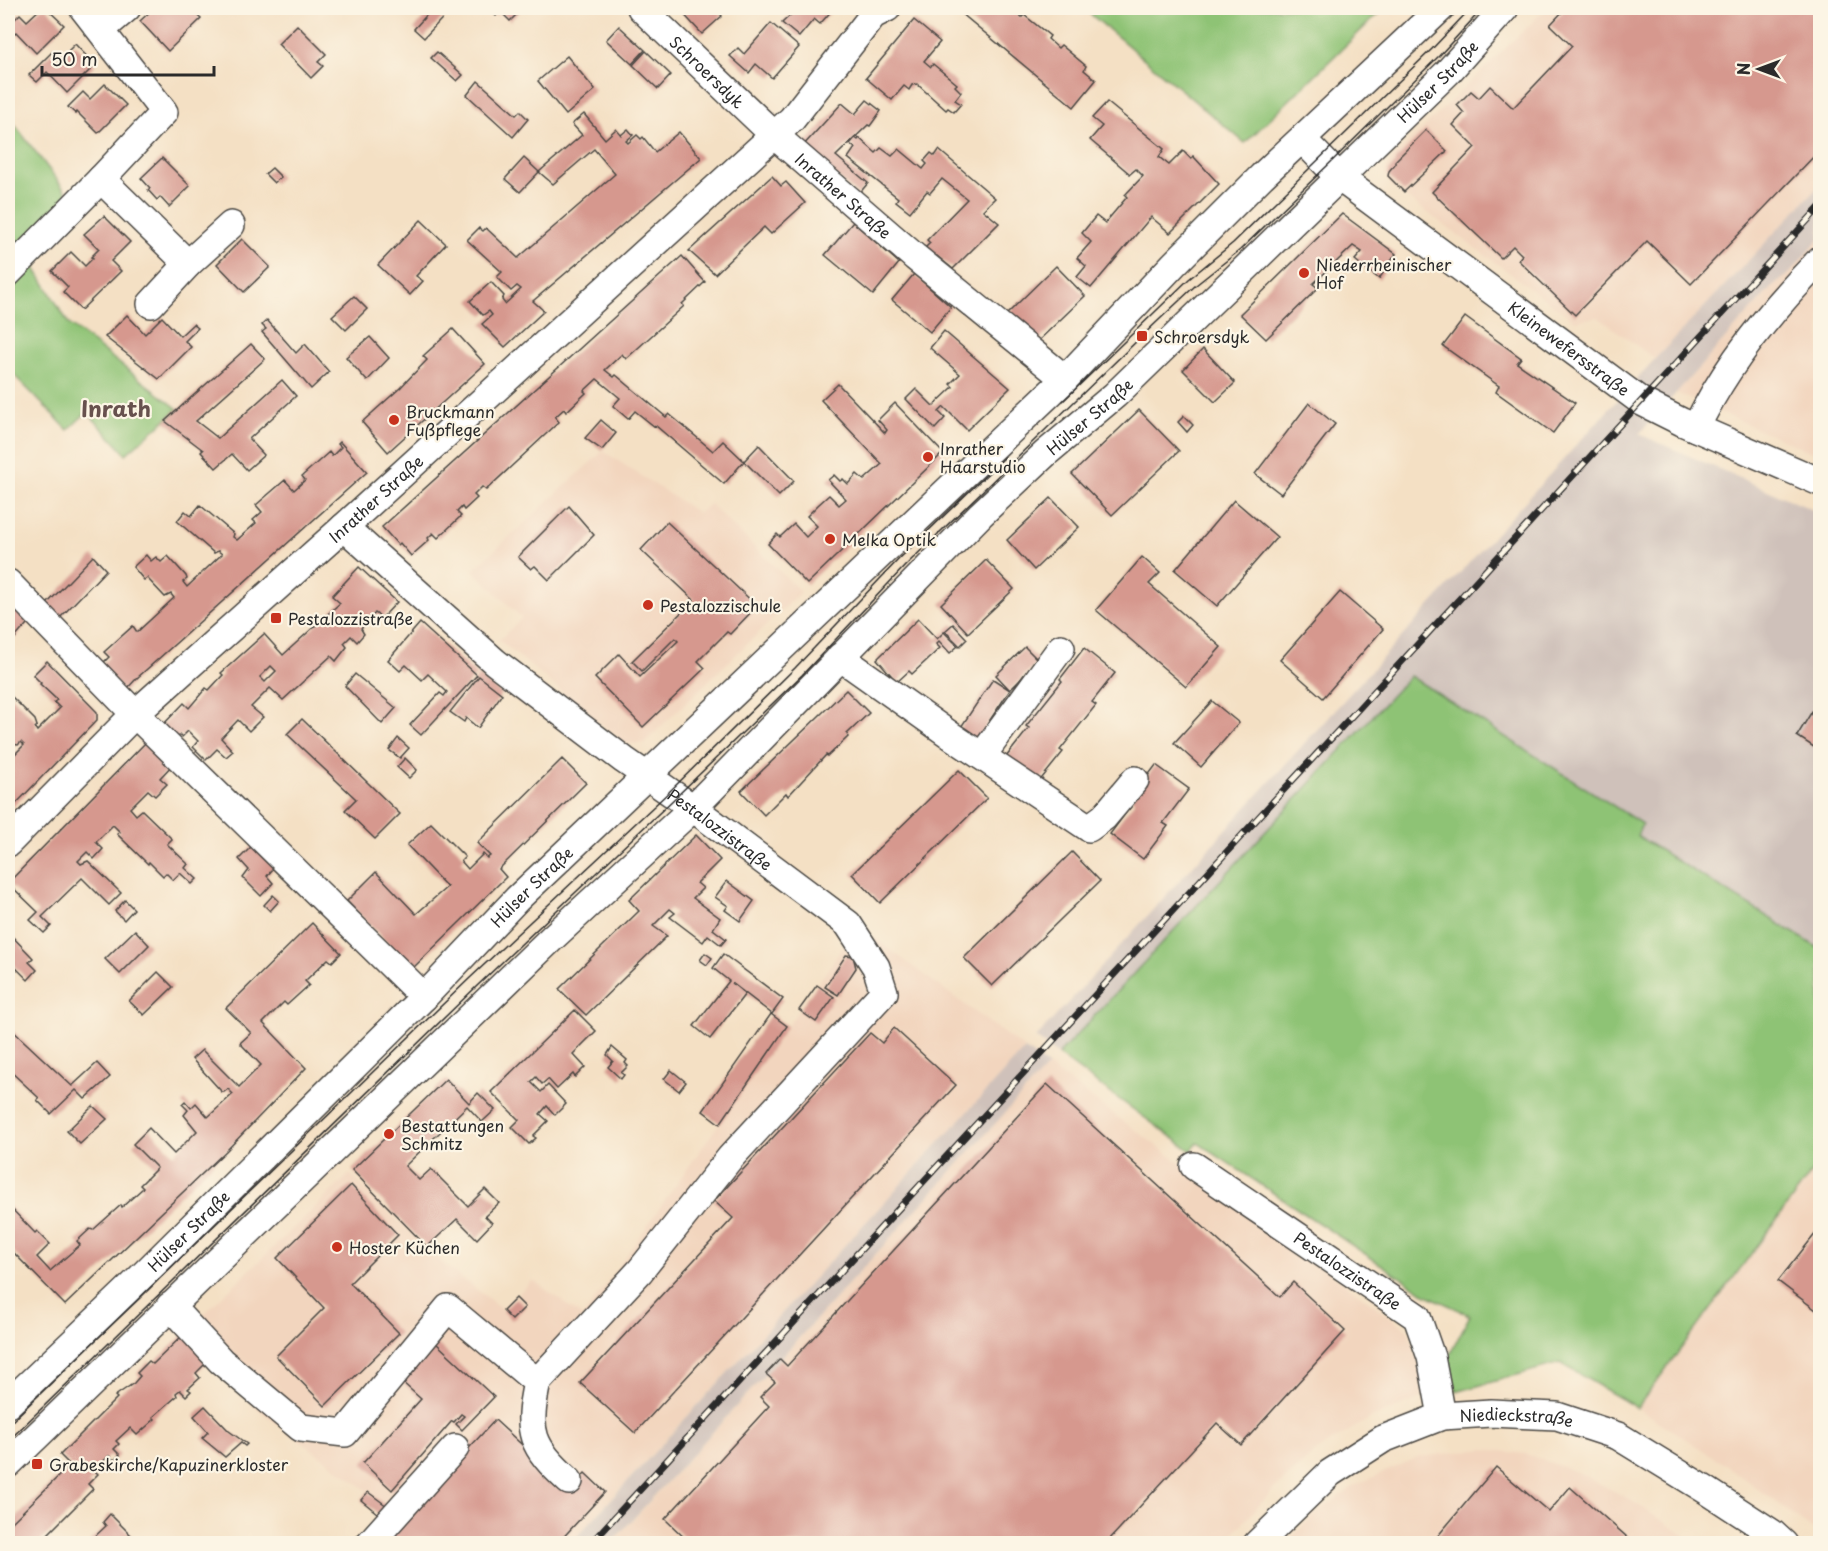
<svg xmlns="http://www.w3.org/2000/svg" width="1828" height="1551" font-family="'Playpen Sans',sans-serif">
<style>
.built{fill:#f2d5be}
.industrial{fill:#cfc1ba}
.green{fill:#8ec375;stroke:#5c7750;stroke-width:1.5}
.building{fill:#d6988e;fill-rule:evenodd}
.lines{fill:none;stroke-linecap:round;stroke-linejoin:round}
.minor-casing{stroke:#494642;stroke-width:30}
.minor{stroke:#fff;stroke-width:27}
.tram{stroke:#2b2b2b;stroke-width:1.5}
.rail-casing{stroke:#2b2b2b;stroke-width:7}
.rail{stroke:#fcf5e5;stroke-width:4.5;stroke-dasharray:14;stroke-linecap:butt}
.poi-dot{fill:#c8321e;stroke:#fcf5e5;stroke-width:2}
.labels{text-anchor:middle;dominant-baseline:central;stroke-width:4.5;stroke-linejoin:round;paint-order:stroke}
.street-label{font-size:16px;fill:#2b2b2b;stroke:#fcf5e5}
.poi-label{font-size:16px;fill:#2b2b2b;stroke:#fcf5e5;text-anchor:start}
.district-label{font-size:22px;font-weight:bold;fill:#67514e;stroke:#fcf5e5}
</style>
<rect width="100%" height="100%" fill="#fcf5e5"/>
<filter id="ink" filterUnits="userSpaceOnUse"><feTurbulence type="fractalNoise" baseFrequency=".0167" numOctaves="2"/><feDisplacementMap in="SourceGraphic" scale="12" xChannelSelector="R" yChannelSelector="G"/><feConvolveMatrix kernelMatrix="1 2 1 2 8 2 1 2 1" color-interpolation-filters="sRGB"/></filter>
<filter id="wash" filterUnits="userSpaceOnUse"><feTurbulence type="fractalNoise" baseFrequency=".008" numOctaves="4" result="noise"/><feDisplacementMap in="SourceGraphic" scale="24" xChannelSelector="R" yChannelSelector="G"/><feGaussianBlur stdDeviation="1.35" result="paint"/><feColorMatrix in="noise" values="0 0 0 0 0 0 0 0 0 0 0 0 0 0 0 0 0 1.4 0 .05"/><feComposite in="paint" operator="in"/></filter>
<g filter="url(#wash)">
<rect width="100%" height="100%" fill="#f4e0c4"/>
<g class="built">
<path d="M1547,8H1820V185L1655,359L1598,317L1575,321L1391,186L1385,172L1391,159Z"/>
<path d="M1820,238V456L1676,393L1771,288L1790,273Z"/>
<path d="M603,451L698,513L710,504L801,592L644,743L625,744L499,640L522,618L473,570Z"/>
<path d="M858,926L1025,1049L570,1543H360L392,1509L255,1407L184,1333L350,1174L447,1267L502,1309L533,1280L583,1317Z"/>
<path d="M1048,1066L1408,1330L1421,1371L1423,1397L1369,1419L1318,1450L1276,1487L1224,1543L611,1544Z"/>
<path d="M1820,1161V1535L1723,1463L1637,1408Z"/>
<path d="M1484,1449L1526,1454L1577,1472L1627,1498L1696,1543L1285,1544L1312,1516L1356,1485L1419,1457Z"/>
</g>
<g class="industrial">
<path d="M1820,185V238L1790,273L1771,288L1639,434L1820,513V949L1637,836L1642,824L1410,676L1058,1055L1036,1038L1655,359Z"/>
<path d="M1025,1049L1048,1066L611,1543L570,1544Z"/>
</g>
<g class="green">
<path d="M1083,8H1374L1379,13L1245,143Z"/>
<path d="M8,116L68,194L35,268L69,324L178,409L126,454L87,412L68,430L8,369Z"/>
<path d="M1410,676L1642,824L1637,836L1820,949V1161L1637,1408L1560,1363L1456,1392L1448,1358L1470,1315L1427,1295L1198,1143L1191,1151L1058,1055Z"/>
</g>
<g id="blocks">
<g class="building">
<path d="M41,8H46L64,25L36,53L16,32L8,40V26L20,14L27,21Z"/>
<path d="M154,8H189L201,19L168,51L140,21Z"/>
<path d="M433,8H452L424,38L414,29Z"/>
<path d="M487,8H523L510,21L500,11L496,16Z"/>
<path d="M680,8H720L717,10L722,16L702,34L679,9Z"/>
<path d="M798,8H834L820,24L814,19L799,37L782,23Z"/>
<path d="M955,8H1010L1022,17L1024,15L1050,36L1048,39L1058,48L1061,45L1086,66L1084,70L1096,80L1074,107Z"/>
<path d="M1566,8H1820V150L1691,284L1647,241L1575,315L1518,260L1522,255L1513,246L1501,258L1432,192L1475,147L1453,125L1464,113L1457,105L1471,91L1479,98L1490,86L1513,108L1572,46L1550,25Z"/>
<path d="M914,20L940,42L924,61L931,67L933,64L957,84L955,86L961,92L955,100L961,104L954,112L948,108L946,110L917,84L912,85L909,90L904,86L892,100L866,78Z"/>
<path d="M771,23L799,47L772,78L756,64L749,73L730,56L738,48L744,54Z"/>
<path d="M297,25L326,54L318,62L323,66L311,78L278,44Z"/>
<path d="M619,26L645,50L632,64L606,40Z"/>
<path d="M75,44L95,65L67,93L47,72L37,82L29,75L52,52L59,60Z"/>
<path d="M646,51L671,75L658,89L633,65Z"/>
<path d="M437,52L463,75L457,81L431,58Z"/>
<path d="M567,56L595,90L566,115L538,81Z"/>
<path d="M478,81L516,115L520,111L528,119L513,137L467,95Z"/>
<path d="M105,84L126,105L98,133L77,112L76,114L68,107L83,92L90,99Z"/>
<path d="M867,100L881,111L870,126L868,125L836,156L868,183L858,195L802,147L842,103L855,114Z"/>
<path d="M1107,102L1164,149L1159,157L1169,165L1183,151L1191,159L1193,156L1219,184L1170,233L1151,217L1091,288L1077,277L1086,266L1077,258L1091,242L1082,233L1096,216L1105,223L1127,197L1125,195L1143,176L1136,169L1130,174L1090,140L1102,126L1092,118Z"/>
<path d="M584,114L605,139L616,129L621,135L628,129L633,135L626,141L628,143L637,135L641,139L643,137L655,152L679,132L701,158L533,301L544,311L505,347L482,324L492,315L489,311L483,315L470,301L491,282L504,296L502,300L505,304L521,289L517,286L511,291L497,277L502,272L467,240L479,228L483,231L486,228L518,258L615,174L594,149L553,184L539,172L582,135L572,124Z"/>
<path d="M1426,130L1447,151L1404,192L1388,176L1389,171L1395,164V161Z"/>
<path d="M855,138L858,140L859,138L876,153L881,148L892,156L899,149L923,169L927,164L924,161L931,153L935,156L939,150L995,198L983,210L999,223L953,269L937,256L934,259L923,250L930,243L927,240L967,199L942,179L930,193L927,191L910,212L896,201L898,198L848,158L855,148L850,144Z"/>
<path d="M162,158L190,186L169,207L160,197L157,200L148,190L150,188L141,178Z"/>
<path d="M524,158L539,172L520,192L505,179Z"/>
<path d="M272,168L281,177L274,183L265,174Z"/>
<path d="M772,176L781,186L786,182L805,203L771,234L764,227L715,274L689,251Z"/>
<path d="M1342,214L1396,254L1379,279L1355,260L1362,252L1353,246L1313,284L1318,288L1266,339L1240,314Z"/>
<path d="M104,216L130,242L111,261L121,271L81,310L63,292L68,287L52,271L71,252L85,266L93,258L91,257L99,249L84,234Z"/>
<path d="M421,220L446,244L416,276L423,281L410,295L378,265Z"/>
<path d="M853,222L899,263L873,295L825,255Z"/>
<path d="M242,239L270,267L244,292L217,264Z"/>
<path d="M682,256L705,282L682,304L684,306L626,359L622,354L605,370L614,377L616,375L666,417L669,414L713,451L723,441L744,461L724,484L656,426L655,427L635,411L628,419L613,406L620,398L597,379L584,391L586,393L566,412L564,409L555,417L559,422L486,490L482,487L474,495L477,498L464,510L462,507L457,512L461,516L438,538L433,533L428,538L429,540L411,556L400,543L398,545L382,527Z"/>
<path d="M1056,266L1085,296L1035,344L1006,315Z"/>
<path d="M914,274L951,307L930,332L892,300Z"/>
<path d="M354,296L367,309L346,330L332,316Z"/>
<path d="M127,315L145,334L162,317L180,336L193,324L198,328L185,341L191,347L159,379L105,337Z"/>
<path d="M1465,317L1521,358L1517,363L1575,403L1553,433L1496,392L1499,386L1443,346Z"/>
<path d="M267,320L296,353L305,344L329,372L311,389L262,332L266,329L262,325Z"/>
<path d="M453,329L485,364L388,452L362,422L400,388L427,360L423,356Z"/>
<path d="M944,331L1010,388L967,430L944,407L939,412L945,418L935,429L906,399L916,389L933,406L953,387L950,384L960,374L930,348Z"/>
<path d="M370,337L389,358L367,381L346,357Z"/>
<path d="M251,344L265,359L196,421L218,438L282,380L296,396L249,439L264,455L247,470L232,454L216,468L201,452L203,450L165,421Z"/>
<path d="M1203,349L1235,383L1215,402L1183,370Z"/>
<path d="M838,384L885,433L887,430L878,420L895,403L943,453L807,584L768,544L777,534L780,537L794,524L806,537L817,526L807,516L818,505L829,495L839,505L846,499L828,480L834,475L840,481L843,479L848,484L857,474L864,480L882,464L821,400Z"/>
<path d="M1309,403L1335,424L1281,494L1255,474Z"/>
<path d="M1139,410L1179,451L1112,515L1072,474Z"/>
<path d="M1184,416L1193,425L1187,432L1178,422Z"/>
<path d="M601,420L616,433L602,450L585,438Z"/>
<path d="M340,442L367,472L137,678L124,692L100,666L109,657L104,652L133,626L137,632L174,598L171,594L165,597L147,578L144,580L133,567L146,555L151,561L156,557L161,562L168,556L186,576L187,579L183,582L187,587L222,554L218,551L214,553L177,521L185,511L191,516L200,505L234,534L233,537L237,540L256,523L253,520L262,512L256,505L285,480L294,490L305,480L302,476L329,452L332,456L341,447L338,444Z"/>
<path d="M759,445L794,481L779,496L744,461Z"/>
<path d="M1051,498L1079,527L1034,570L1007,540Z"/>
<path d="M1234,500L1277,537L1217,606L1175,570Z"/>
<path d="M569,506L594,535L549,580L535,566L531,569L518,557Z"/>
<path d="M667,522L757,606L730,634L727,632L698,661L705,668L643,727L595,678L619,654L640,677L678,641L675,638L642,671L632,661L694,600L641,550Z"/>
<path d="M93,556L106,570L58,620L44,607Z"/>
<path d="M1142,557L1160,573L1149,584L1221,647L1186,687L1096,610Z"/>
<path d="M986,560L1014,589L968,633L941,604Z"/>
<path d="M359,567L397,602L382,618L375,613L361,629L364,634L357,642L351,636L344,643L347,647L336,661L331,656L283,700L270,688L251,707L263,717L249,731L238,720L221,738L233,751L226,757L217,749L206,760L193,747L198,741L188,731L182,737L180,735L173,743L159,729L184,703L189,708L206,688L209,690L223,675L221,673L264,634L283,655L340,603L332,596ZM271,666L276,671L265,682L260,677Z"/>
<path d="M1340,592L1383,629L1323,698L1280,660Z"/>
<path d="M14,601L32,618L15,638L8,632V609Z"/>
<path d="M918,619L937,639L944,632L958,646L950,653L939,641L936,644L940,648L912,674L909,671L897,682L877,659Z"/>
<path d="M420,623L477,675L421,735L410,725L440,693L444,696L447,692L428,674L422,680L406,665L400,671L388,660Z"/>
<path d="M953,624L967,639L960,646L945,631Z"/>
<path d="M1025,647L1039,661L1010,690L996,675Z"/>
<path d="M1084,648L1115,673L1092,702L1096,705L1060,750L1063,752L1038,783L1006,757L1029,728L1026,726L1062,681L1060,679Z"/>
<path d="M47,661L97,712V720L8,812V758L9,760L24,745L21,742L18,745L13,744L8,738V693L35,720L37,726L35,728L37,731L60,708L54,702L57,700L40,684L41,683L33,675Z"/>
<path d="M355,674L396,708L382,724L345,686Z"/>
<path d="M479,676L502,694L478,728L466,718L464,722L450,712Z"/>
<path d="M993,679L1010,690L976,741L959,730Z"/>
<path d="M846,690L869,713L847,734L848,737L828,756L826,755L788,796L786,793L764,815L741,791Z"/>
<path d="M1820,698V751L1797,736Z"/>
<path d="M1212,701L1239,723L1201,767L1174,743Z"/>
<path d="M302,719L400,814L375,839L345,810L356,799L287,734Z"/>
<path d="M398,738L409,748L400,758L389,750Z"/>
<path d="M149,739L174,763L160,778L167,784L155,796L148,790L130,808L136,815L142,810L172,839L167,844L188,864L185,868L197,879L192,884L180,873L173,880L166,873L163,876L149,862L148,864L117,834L120,832L113,825L96,842L103,849L94,859L87,852L78,861L81,864L88,861L121,893L109,905L82,878L42,917L51,926L44,933L30,920L38,912L8,883Z"/>
<path d="M405,758L417,770L409,778L397,767Z"/>
<path d="M562,759L586,783L499,869L506,877L412,969L347,901L376,872L416,914L447,887L407,845L431,823L465,857L461,861L468,869L483,854L487,858L490,856L477,843Z"/>
<path d="M1156,765L1189,789L1163,823L1168,826L1143,859L1110,834L1135,801L1131,798Z"/>
<path d="M959,770L987,798L880,903L852,874Z"/>
<path d="M696,835L720,860L697,883L703,888L693,898L720,918L713,929L726,939L721,945L708,935L703,942L670,917L675,913L670,909L653,926L667,936L586,1015L559,989L639,911L629,900Z"/>
<path d="M255,843L277,864L267,876L273,883L261,896L243,878L249,870L239,859Z"/>
<path d="M1072,852L1100,881L992,986L964,958Z"/>
<path d="M727,881L754,901L740,921L725,910L728,906L715,897Z"/>
<path d="M273,895L279,901L270,911L264,905Z"/>
<path d="M125,900L134,909L124,920L115,911Z"/>
<path d="M312,923L341,953L332,962L328,959L305,981L309,985L287,1005L284,1002L263,1023L306,1068L227,1150L65,1305L10,1249L8,1252V1205L35,1233L37,1231L50,1244L37,1257L50,1271L80,1245L77,1241L90,1229L93,1230L121,1205L122,1207L143,1188L140,1185L157,1168L133,1144L149,1128L174,1154L197,1131L184,1115L188,1110L182,1104L185,1101L191,1108L196,1103L208,1117L233,1094L228,1089L224,1092H222L192,1059L202,1050L239,1087L261,1065L240,1043L251,1033L226,1008Z"/>
<path d="M135,930L149,945L120,974L105,959Z"/>
<path d="M8,932L33,958L29,962L37,970L28,980L8,960Z"/>
<path d="M705,953L712,958L707,965L700,960Z"/>
<path d="M723,954L783,999L772,1014L732,983L745,994L710,1039L694,1026L729,981L713,968Z"/>
<path d="M846,955L853,956L856,968L838,995L825,987Z"/>
<path d="M158,972L173,987L144,1015L129,1001Z"/>
<path d="M817,985L834,997L816,1022L799,1010Z"/>
<path d="M575,1010L596,1031L573,1054L585,1067L575,1077L573,1074L557,1089L548,1079L542,1084L536,1077L531,1082L541,1092L548,1085L566,1104L555,1115L547,1106L540,1114L548,1121L533,1136L536,1138L529,1144L512,1127L519,1120L491,1092Z"/>
<path d="M771,1014L787,1026L720,1124L703,1111Z"/>
<path d="M894,1028L956,1085L635,1433L580,1383L733,1218L714,1201L870,1033L882,1043Z"/>
<path d="M11,1029L72,1086L97,1063L110,1077L85,1099L76,1090L51,1114L37,1100L39,1098L8,1069V1033Z"/>
<path d="M612,1047L627,1060L625,1063L628,1066L621,1073L624,1075L621,1079L608,1067L613,1061L607,1055Z"/>
<path d="M671,1070L686,1082L679,1091L664,1079Z"/>
<path d="M446,1079L469,1103L478,1093L495,1110L482,1122L467,1106L405,1166L419,1180L431,1169L468,1206L485,1189L499,1203L485,1216L492,1223L477,1239L457,1219L427,1247L352,1170Z"/>
<path d="M1047,1084L1280,1297L1293,1282L1345,1331L1241,1445L1217,1423L1108,1541L1110,1544H691L665,1519L769,1406L760,1397L775,1382L766,1374L780,1359L787,1366Z"/>
<path d="M93,1106L107,1119L80,1144L67,1131Z"/>
<path d="M351,1185L398,1235L350,1283L399,1333L325,1406L276,1356L324,1308L277,1258Z"/>
<path d="M1820,1228V1313L1778,1281Z"/>
<path d="M516,1298L525,1307L512,1320L503,1311Z"/>
<path d="M184,1334L209,1360L196,1373L200,1378L188,1389L191,1391L186,1396L180,1390L176,1393L177,1396L153,1417L155,1419L137,1435L130,1428L116,1441L119,1444L114,1449L120,1455L114,1460L109,1456L94,1470L98,1474L88,1484L93,1489L38,1544H8V1526L70,1465L60,1455L117,1398L115,1396L134,1383L140,1376L137,1373L149,1361L153,1364Z"/>
<path d="M436,1343L494,1397L462,1430L456,1424L464,1416L461,1414L454,1422L452,1421L392,1490L363,1463L421,1399L401,1381Z"/>
<path d="M205,1406L229,1431L247,1444L245,1446L241,1443L225,1457L202,1438L208,1432L194,1416Z"/>
<path d="M495,1420L570,1489L585,1473L605,1492L557,1544H380Z"/>
<path d="M1496,1467L1549,1512L1570,1487L1635,1544H1431Z"/>
<path d="M368,1492L391,1509L383,1518L361,1500Z"/>
<path d="M110,1514L132,1536L125,1543L121,1540L118,1544H92L90,1541L106,1526L103,1522Z"/>
</g>
</g>
</g>
<g filter="url(#ink)">
<use href="#blocks" fill-opacity="0" stroke="#494642" stroke-width="1.5"/>
<g class="lines">
<defs>
<g id="minor">
<path id="s1" d="M641,8L773,134L915,257L1065,379"/>
<path d="M101,30L127,8"/>
<path id="s2" d="M1302,139L1340,178L1642,402L1682,422L1820,482"/>
<path d="M101,179L188,264L151,304"/>
<path d="M188,264L231,225"/>
<path d="M8,273L101,179L164,112L83,8"/>
<path d="M1696,428C1725,365 1772,309 1820,260"/>
<path id="s3" d="M344,527L495,662L624,760L693,808L848,924L876,967L884,992L730,1158L640,1271L537,1382"/>
<path d="M8,583L135,714L424,997"/>
<path d="M840,657L953,737L1089,828L1104,817L1135,780"/>
<path d="M982,756L1061,648"/>
<path id="s4" d="M8,843L135,714L344,527L792,119L873,15L887,8"/>
<path id="s5" d="M1194,1166L1417,1317L1431,1357L1442,1416"/>
<path d="M170,1306L221,1361L301,1428L345,1433L448,1308L537,1382C526,1433 531,1446 569,1481"/>
<path id="s6" d="M8,1404L132,1286L424,997L517,899L1065,379L1174,264L1262,176L1441,8"/>
<path id="s7" d="M8,1464L552,938L693,808L981,514L1046,453L1115,395L1448,72L1505,8"/>
<path d="M369,1544L455,1448"/>
<path id="s8" d="M1257,1544L1330,1473L1383,1439L1442,1416L1491,1413L1557,1416L1618,1436L1706,1490L1772,1533L1784,1544"/>
</g>
</defs>
<use href="#minor" class="minor-casing"/>
<use href="#minor" class="minor"/>
<g class="tram">
<path d="M1063,401L1189,279L1233,243L1432,49L1471,8"/>
<path d="M8,1425L470,978L669,792L795,668L899,559L1005,457"/>
<path d="M8,1441L477,986L676,797L802,675L905,566L1142,336L1196,285L1240,250L1327,166L1439,56L1483,8"/>
</g>
<defs>
<path id="rail" d="M590,1544L1820,207"/>
</defs>
<use href="#rail" class="rail-casing"/>
<use href="#rail" class="rail"/>
</g>
</g>
<g class="poi-dot">
<circle cx="1304" cy="273" r="6"/>
<rect x="1136" y="330" width="12" height="12" rx="3"/>
<circle cx="394" cy="420" r="6"/>
<circle cx="928" cy="457" r="6"/>
<circle cx="830" cy="539" r="6"/>
<circle cx="648" cy="605" r="6"/>
<rect x="270" y="612" width="12" height="12" rx="3"/>
<circle cx="389" cy="1134" r="6"/>
<circle cx="337" cy="1247" r="6"/>
<rect x="31" y="1458" width="12" height="12" rx="3"/>
</g>
<g class="labels">
<g class="street-label">
<text stroke="none"><textPath href="#s1" startOffset="92">Schroersdyk</textPath></text>
<text stroke="none"><textPath href="#s7" startOffset="1989">Hülser Straße</textPath></text>
<text stroke="none"><textPath href="#s1" startOffset="276">Inrather Straße</textPath></text>
<text stroke="none"><textPath href="#s2" startOffset="340">Kleinewefersstraße</textPath></text>
<text stroke="none"><textPath href="#s7" startOffset="1506">Hülser Straße</textPath></text>
<text stroke="none"><textPath href="#s4" startOffset="504">Inrather Straße</textPath></text>
<text stroke="none"><textPath href="#s3" startOffset="483">Pestalozzistraße</textPath></text>
<text stroke="none"><textPath href="#s6" startOffset="736">Hülser Straße</textPath></text>
<text stroke="none"><textPath href="#s6" startOffset="250">Hülser Straße</textPath></text>
<text stroke="none"><textPath href="#s5" startOffset="186">Pestalozzistraße</textPath></text>
<text stroke="none"><textPath href="#s8" startOffset="303">Niedieckstraße</textPath></text>
</g>
<g class="poi-label">
<text x="1316" y="264">Niederrheinischer<tspan x="1316" dy="18">Hof</tspan></text>
<text x="1154" y="336">Schroersdyk</text>
<text x="406" y="411">Bruckmann<tspan x="406" dy="18">Fußpflege</tspan></text>
<text x="940" y="448">Inrather<tspan x="940" dy="18">Haarstudio</tspan></text>
<text x="842" y="539">Melka Optik</text>
<text x="660" y="605">Pestalozzischule</text>
<text x="288" y="618">Pestalozzistraße</text>
<text x="401" y="1125">Bestattungen<tspan x="401" dy="18">Schmitz</tspan></text>
<text x="349" y="1247">Hoster Küchen</text>
<text x="49" y="1464">Grabeskirche/Kapuzinerkloster</text>
</g>
<g class="district-label">
<text x="116" y="407">Inrath</text>
</g>
</g>
<rect width="1828" height="1551" fill="none" stroke="#fcf5e5" stroke-width="30"/>
<g transform="translate(1759 69) rotate(270)" stroke="#fcf5e5" stroke-width="4.5" paint-order="stroke">
<path d="M0-4.5L10 22L0 15L-10 22Z" fill="#2b2b2b"/>
<text y="-9" font-size="16" font-weight="bold" text-anchor="middle" fill="#2b2b2b">N</text>
</g>
<path d="M42 66v9h172v-9" fill="none" stroke="#2b2b2b" stroke-width="3"/>
<text x="51" y="66" font-size="18" fill="#2b2b2b" stroke="#fcf5e5" stroke-width="4.5" paint-order="stroke">50 m</text>
</svg>
